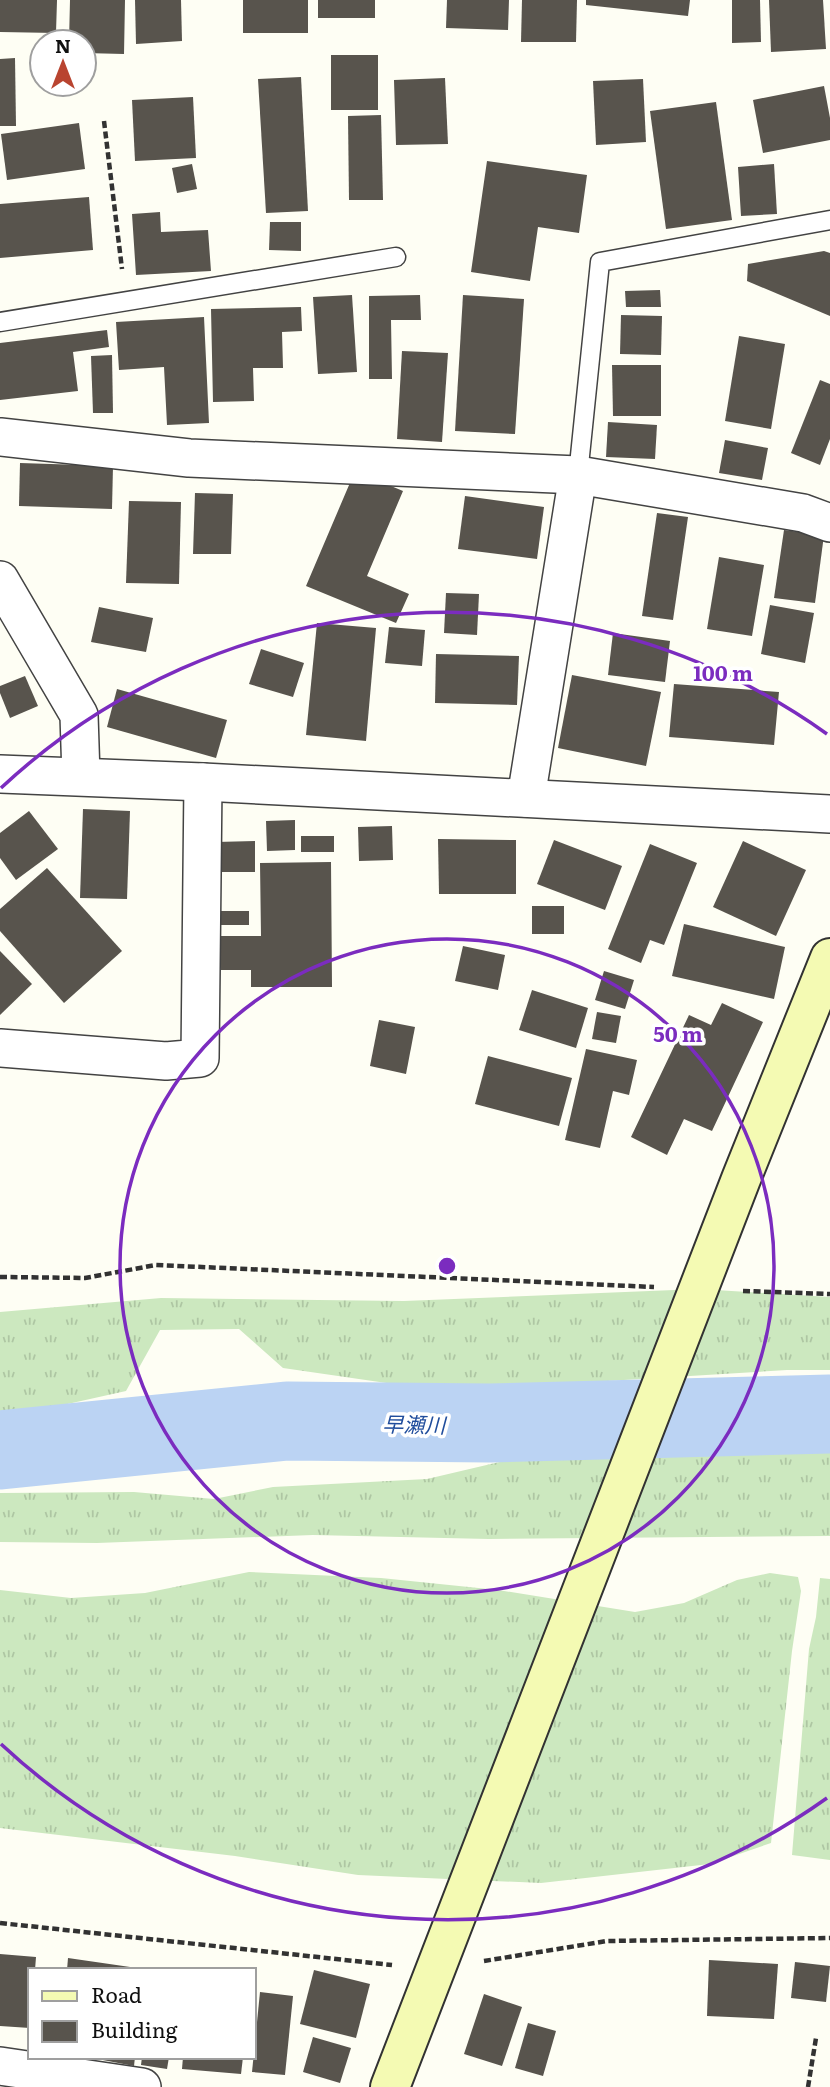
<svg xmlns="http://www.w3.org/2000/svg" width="830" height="2087" font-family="Literata,'Noto Sans JP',serif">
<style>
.grass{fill:url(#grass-tufts)}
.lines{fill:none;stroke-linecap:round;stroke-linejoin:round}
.river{stroke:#bbd3f3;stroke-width:79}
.building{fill:#58544d}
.lane-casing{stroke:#434343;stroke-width:21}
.street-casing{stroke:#434343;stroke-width:40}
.secondary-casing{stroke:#323232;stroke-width:42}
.path{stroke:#323232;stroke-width:4.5;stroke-dasharray:7 3.5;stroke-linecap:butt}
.lane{stroke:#fff;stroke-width:18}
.street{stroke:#fff;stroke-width:37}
.secondary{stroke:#f4fab3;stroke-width:38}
.ring{fill:none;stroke:#7b2cbf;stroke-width:3.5}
.labels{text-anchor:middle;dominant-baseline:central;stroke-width:7;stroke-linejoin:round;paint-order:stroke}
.water-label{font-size:21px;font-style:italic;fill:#204d9c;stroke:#fff}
.centre{fill:#7b2cbf;stroke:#fff;stroke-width:3.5}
.ring-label{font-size:21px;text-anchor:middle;font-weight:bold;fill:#7b2cbf;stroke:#fff;stroke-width:7;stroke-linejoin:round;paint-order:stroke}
</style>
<defs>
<pattern id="grass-tufts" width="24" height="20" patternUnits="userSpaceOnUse" patternTransform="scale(1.75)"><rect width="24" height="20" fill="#cce8bf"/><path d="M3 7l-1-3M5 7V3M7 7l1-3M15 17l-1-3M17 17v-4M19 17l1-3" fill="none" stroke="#aec6a3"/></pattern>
</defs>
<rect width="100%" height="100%" fill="#fefef4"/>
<g class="grass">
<path d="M699,1289L830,1297V1370H787L591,1382L476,1396L283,1368L239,1329L160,1330L126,1391L0,1419V1312L161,1298L404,1301Z"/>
<path d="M830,1444V1536L489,1539L313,1535L97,1543L0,1542V1493L134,1492L214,1499L273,1487L427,1479L559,1448Z"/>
<path d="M249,1572L381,1578L498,1590L635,1612L684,1603L737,1580L770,1573L798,1577L801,1591L792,1651L771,1843L710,1864L541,1883L358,1875L235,1856L0,1828V1590L71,1598L145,1593Z"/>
<path d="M820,1578L830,1579V1860L792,1855L809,1649L816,1617Z"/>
</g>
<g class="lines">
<path class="river" d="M0,1450L287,1421L490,1423L830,1414"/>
</g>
<g class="building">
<path d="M0,0H57L56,33L0,32Z"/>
<path d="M70,0H125L124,54L84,53V42H69Z"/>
<path d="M135,0H181L182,41L136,44Z"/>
<rect x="243" y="0" width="65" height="33"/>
<rect x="318" y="0" width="57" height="18"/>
<path d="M447,0H509L508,30L446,28Z"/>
<path d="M522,0H577L576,42H521Z"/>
<path d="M586,0H690L688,16L586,5Z"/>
<path d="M732,0H760L761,42L732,43Z"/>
<path d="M769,0H823L826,49L771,52Z"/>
<rect x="331" y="55" width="47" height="55"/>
<path d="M15,58L16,126H0V59Z"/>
<path d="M301,77L308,211L266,213L258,79Z"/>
<path d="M445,78L448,144L396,145L394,80Z"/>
<path d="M643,79L646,142L596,145L593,81Z"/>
<path d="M824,86L830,118V140L763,153L753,100Z"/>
<path d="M193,97L196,158L135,161L132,100Z"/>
<path d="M716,102L732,220L666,229L650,111Z"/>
<path d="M381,115L383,200H349L348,116Z"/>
<path d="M79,123L85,169L7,180L1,134Z"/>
<path d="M487,161L587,175L579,233L538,227L530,281L471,272Z"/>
<path d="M192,164L197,189L177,193L172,168Z"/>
<path d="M774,164L777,214L741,216L738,167Z"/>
<path d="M89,197L93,250L0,258V204Z"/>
<path d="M160,212L161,232L208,230L211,271L136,275L132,214Z"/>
<path d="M270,222H301V251L269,250Z"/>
<path d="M824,251L830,253V316L747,281L748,264Z"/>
<path d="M660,290L661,307H626L625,291Z"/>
<path d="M352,295L357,372L318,374L313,297Z"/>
<path d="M420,295L421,320H391L392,379H369V296Z"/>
<path d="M463,295L524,299L515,434L455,431Z"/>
<path d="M301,307L302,331L282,332L283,368H253L254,401L213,402L211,309Z"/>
<path d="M621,315L662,316L661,355L620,354Z"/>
<path d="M204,317L209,423L167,425L164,367L119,370L116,322Z"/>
<path d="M107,330L109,347L73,352L78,391L0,400V343Z"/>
<path d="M739,336L785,344L771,429L725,421Z"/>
<path d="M402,351L448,353L442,442L397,439Z"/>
<path d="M112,355L113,413H93L91,356Z"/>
<path d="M612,365H661V416H613Z"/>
<path d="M820,380L830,384V439L820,465L791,453Z"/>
<path d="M608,422L657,425L655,459L606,457Z"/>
<path d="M725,440L768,448L762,480L719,473Z"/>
<path d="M20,463L113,466L112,509L19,506Z"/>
<path d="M355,471L403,491L367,576L409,594L396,623L306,586Z"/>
<path d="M195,493L233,494L231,554H193Z"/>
<path d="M465,496L544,507L537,559L458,549Z"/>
<path d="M129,501L181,502L179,584L126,583Z"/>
<path d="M657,513L688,517L673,620L642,616Z"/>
<path d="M784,530L824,535L815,603L774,598Z"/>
<path d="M719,557L764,565L752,636L707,629Z"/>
<path d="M446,593L479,594L477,635L444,633Z"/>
<path d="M770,605L814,613L805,663L761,654Z"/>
<path d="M99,607L153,618L146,652L91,642Z"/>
<path d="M317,623L376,628L366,741L306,735Z"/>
<path d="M389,627L425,630L422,666L385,663Z"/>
<path d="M613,633L670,641L665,682L608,675Z"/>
<path d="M261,649L304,663L293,697L249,684Z"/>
<path d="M436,654L519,656L517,705L435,703Z"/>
<path d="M572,675L661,692L646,766L558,748Z"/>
<path d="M25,676L38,706L10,718L0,693V686Z"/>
<path d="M674,684L779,692L774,745L669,737Z"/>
<path d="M117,689L227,720L216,758L107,727Z"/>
<path d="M83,809L130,811L127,899L80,898Z"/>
<path d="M29,811L58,849L16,880L0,858V833Z"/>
<path d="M295,820V850L267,851L266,821Z"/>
<path d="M392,826L393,860L359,861L358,827Z"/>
<rect x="301" y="836" width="33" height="16"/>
<path d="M438,839L516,840V894H439Z"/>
<path d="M554,840L622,866L605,910L537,884Z"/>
<path d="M255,841V872H216V842Z"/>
<path d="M743,841L806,870L776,936L713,907Z"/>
<path d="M650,844L697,863L664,945L650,940L641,963L608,949Z"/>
<path d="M331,862L332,987H251V970H221L220,936H261L260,863Z"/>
<path d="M47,868L122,951L64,1003L0,931V909Z"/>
<rect x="532" y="906" width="32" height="28"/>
<rect x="217" y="911" width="32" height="14"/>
<path d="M684,924L785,947L774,999L672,976Z"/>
<path d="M463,946L505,955L498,990L455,981Z"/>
<path d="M0,951L32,984L0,1015Z"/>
<path d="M604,971L634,980L625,1009L595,1000Z"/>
<path d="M532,990L588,1008L576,1048L519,1030Z"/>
<path d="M722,1003L763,1022L712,1131L684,1119L667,1155L631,1137L689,1015L711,1025Z"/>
<path d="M597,1012L621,1016L616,1043L592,1039Z"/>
<path d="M379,1020L415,1027L406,1074L370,1066Z"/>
<path d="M586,1049L637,1060L629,1095L613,1091L600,1148L565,1140Z"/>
<path d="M488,1056L572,1078L559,1126L475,1104Z"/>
<path d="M0,1954L36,1957L35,1970H30V2028L0,2026Z"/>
<path d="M68,1958L137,1968V1970H67Z"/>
<path d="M709,1960L778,1964L774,2019L707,2016Z"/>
<path d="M795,1962L830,1966L826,2002L791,1998Z"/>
<path d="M314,1970L370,1984L356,2038L300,2024Z"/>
<path d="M260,1992L293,1996L285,2075L252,2072Z"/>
<path d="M484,1994L522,2007L502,2066L464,2054Z"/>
<path d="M528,2023L556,2031L543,2076L515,2068Z"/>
<path d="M313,2037L351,2048L340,2083L303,2072Z"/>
<path d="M87,2057H135L134,2066Z"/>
<path d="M142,2057H169L167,2069L141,2065Z"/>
<path d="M183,2057H243L241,2074L182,2069Z"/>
</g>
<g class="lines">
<defs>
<g id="lane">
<path d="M0,322L396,257"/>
<path d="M578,475L600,262L830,220"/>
</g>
<g id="street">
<path d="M0,437L189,458L578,475L803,513L830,523"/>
<path d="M0,580L79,715L81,776"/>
<path d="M0,774L203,782L830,814"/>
<path d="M526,798L578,475"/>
<path d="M0,1048L166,1061L200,1058L203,782"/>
<path d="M0,2066L142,2087"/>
</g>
<path id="secondary" d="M390,2087L741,1179L830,958"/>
</defs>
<use href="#lane" class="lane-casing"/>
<use href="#street" class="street-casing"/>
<use href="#secondary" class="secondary-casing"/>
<g class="path">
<path d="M104,121L122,269"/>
<path d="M0,1277L85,1278L156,1265L654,1287"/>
<path d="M743,1291L830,1294"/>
<path d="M0,1923L392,1965"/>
<path d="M484,1961L607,1941L830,1938"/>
<path d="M808,2087L816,2038"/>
</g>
<use href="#lane" class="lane"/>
<use href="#street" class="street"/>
<use href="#secondary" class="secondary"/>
</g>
<g class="ring">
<circle cx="447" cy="1266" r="327"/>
<path d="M827 1798A654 654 0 0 1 1 1744M1 788A654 654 0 0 1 827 734"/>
</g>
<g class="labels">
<g class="water-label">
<text transform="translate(414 1423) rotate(1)">早瀬川</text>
</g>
</g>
<circle cx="447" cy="1266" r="10" class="centre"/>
<g class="ring-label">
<text x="723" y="681">100 m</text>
<text x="678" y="1042">50 m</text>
</g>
<rect x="28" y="1968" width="228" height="91" fill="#ffffff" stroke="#9f9f9f" stroke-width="2"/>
<rect x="42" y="1991" width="35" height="10" fill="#f4fab3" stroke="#9f9f9f" stroke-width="2"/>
<text x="91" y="2003" font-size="21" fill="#101010">Road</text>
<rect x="42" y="2021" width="35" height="21" fill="#58544d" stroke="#9f9f9f" stroke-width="2"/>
<text x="91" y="2038" font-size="21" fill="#101010">Building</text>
<g transform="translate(63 63)"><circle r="33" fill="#ffffff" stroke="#9f9f9f" stroke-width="2"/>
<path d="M0-5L12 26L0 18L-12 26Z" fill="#b94430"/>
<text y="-10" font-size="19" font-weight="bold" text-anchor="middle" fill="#101010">N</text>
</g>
</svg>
